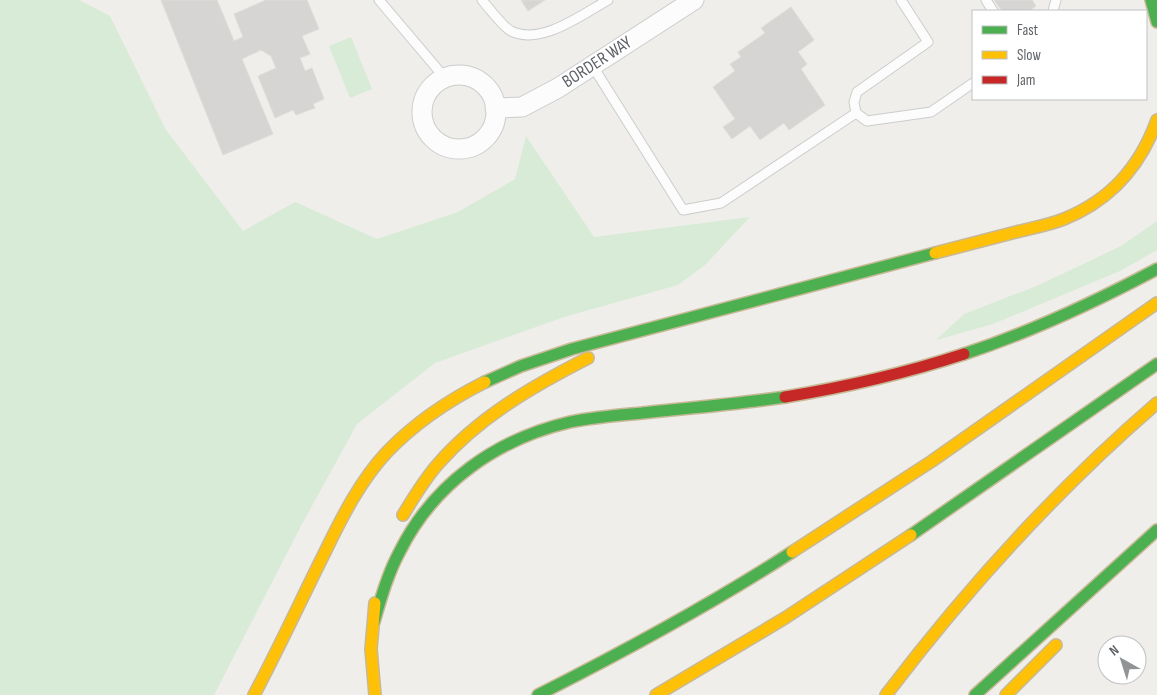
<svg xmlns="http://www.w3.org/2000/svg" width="1157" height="695" font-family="'Sofia Sans Condensed',sans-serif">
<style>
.green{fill:#d8ebd6}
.building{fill:#d6d5d3;stroke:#deddd9}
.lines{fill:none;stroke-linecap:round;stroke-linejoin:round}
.lane-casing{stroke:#cbcccc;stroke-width:11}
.street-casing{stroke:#cbcccc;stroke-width:21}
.fast-casing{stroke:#c8b996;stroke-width:14}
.slow-casing{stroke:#c8b996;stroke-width:14}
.jam-casing{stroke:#c8b996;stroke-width:14}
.lane{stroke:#fdfcfc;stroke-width:9}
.street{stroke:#fdfcfc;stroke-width:19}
.fast{stroke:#4caf50;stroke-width:11}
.slow{stroke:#ffc107;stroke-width:11}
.jam{stroke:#c62828;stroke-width:11}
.labels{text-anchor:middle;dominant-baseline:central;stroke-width:4;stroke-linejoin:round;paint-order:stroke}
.street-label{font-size:18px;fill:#5f6368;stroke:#fff}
</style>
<rect width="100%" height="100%" fill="#efeeea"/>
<g class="green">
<path d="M0,0H79L110,16L166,130L243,231L295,202L377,239L458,212L515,179L526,136L594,237L750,217L705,265L678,285L564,317L435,363L357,424L301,526L214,695H0Z"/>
<path d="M351,37L372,89L350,98L329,46Z"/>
<path d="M1157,221V250L1120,271L993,324L936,340L964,314L1039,285L1121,246Z"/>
</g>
<g class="building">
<path d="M161,0H217L234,41L243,37L234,14L266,0H307L319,29L302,36L310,54L300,58L305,71L312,68L324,99L313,104L315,108L296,115L293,110L275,118L258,76L276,68L271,56L261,50L242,59L273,134L223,155Z"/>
<path d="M521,0H545L528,11Z"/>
<path d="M994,0H1032L1036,6L1029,11H1002Z"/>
<path d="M791,7L814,40L798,52L807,64L801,69L825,105L789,130L784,123L760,140L750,126L732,139L723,127L735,119L713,87L735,71L730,64L741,57L738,52L765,33L761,28Z"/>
</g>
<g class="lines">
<defs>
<g id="lane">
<path d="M379,0L445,78"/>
<path d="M482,0C488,7 504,28 511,31C541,46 583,14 608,0"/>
<path d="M986,0L993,11"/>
<path d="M1053,11L1056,0"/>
<path d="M592,65L683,210L721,203L856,113L854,102L857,92L928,42L901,0"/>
<path d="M856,113L867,121L931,112L973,83"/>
</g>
<g id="street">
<circle cx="459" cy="112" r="37"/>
<path d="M495,108L522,107L558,88L694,0"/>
</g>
<g id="fast">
<path d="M1151,0L1157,22"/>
<path d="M964,354C1031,332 1095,302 1157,269"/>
<path d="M485,382L521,366L572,349L935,253"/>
<path d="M911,535L1157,364"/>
<path d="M374,622C381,598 388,573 400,551C434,483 497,439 570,422C593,417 618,415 642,413C689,408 738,404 785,397"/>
<path d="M538,695C625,651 710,605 792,552"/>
<path d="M975,695L1157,530"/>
</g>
<g id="slow">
<path d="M935,253C962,246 989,239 1016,232C1032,228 1049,225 1064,219C1111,200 1140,167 1157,120"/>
<path d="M403,515C414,497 424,480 438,464C479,417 533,386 588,358"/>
<path d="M792,552L932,461L1157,303"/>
<path d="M375,603L371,649L375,695"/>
<path d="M254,695C279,648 301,600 325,552C342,517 360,481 387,452C415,423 449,400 485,382"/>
<path d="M656,695L785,618L911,535"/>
<path d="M886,695C968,587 1054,492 1157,403"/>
<path d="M1006,695L1056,645"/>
</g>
<path id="jam" d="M785,397C846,387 906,373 964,354"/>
</defs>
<use href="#lane" class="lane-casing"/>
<use href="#street" class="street-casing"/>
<use href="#fast" class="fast-casing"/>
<use href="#slow" class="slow-casing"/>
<use href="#jam" class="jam-casing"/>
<use href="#lane" class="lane"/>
<use href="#street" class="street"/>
<use href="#fast" class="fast"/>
<use href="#slow" class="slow"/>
<use href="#jam" class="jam"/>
</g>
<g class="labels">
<g class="street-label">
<text transform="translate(597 62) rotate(-33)">BORDER WAY</text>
</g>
</g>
<rect x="972" y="10" width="175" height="90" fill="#ffffff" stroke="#bfc1c3"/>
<rect x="982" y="26" width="25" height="8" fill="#4caf50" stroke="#bfc1c3"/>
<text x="1017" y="35" font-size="15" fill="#5f6368">Fast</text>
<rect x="982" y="51" width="25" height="8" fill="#ffc107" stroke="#bfc1c3"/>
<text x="1017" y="60" font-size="15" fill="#5f6368">Slow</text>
<rect x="982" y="76" width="25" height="8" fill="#c62828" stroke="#bfc1c3"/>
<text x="1017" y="85" font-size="15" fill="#5f6368">Jam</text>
<g transform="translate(1122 660) rotate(321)"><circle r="24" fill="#ffffff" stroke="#bfc1c3"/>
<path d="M0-4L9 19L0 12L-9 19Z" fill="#919496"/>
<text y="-8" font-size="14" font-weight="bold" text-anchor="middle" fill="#5f6368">N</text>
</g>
</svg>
